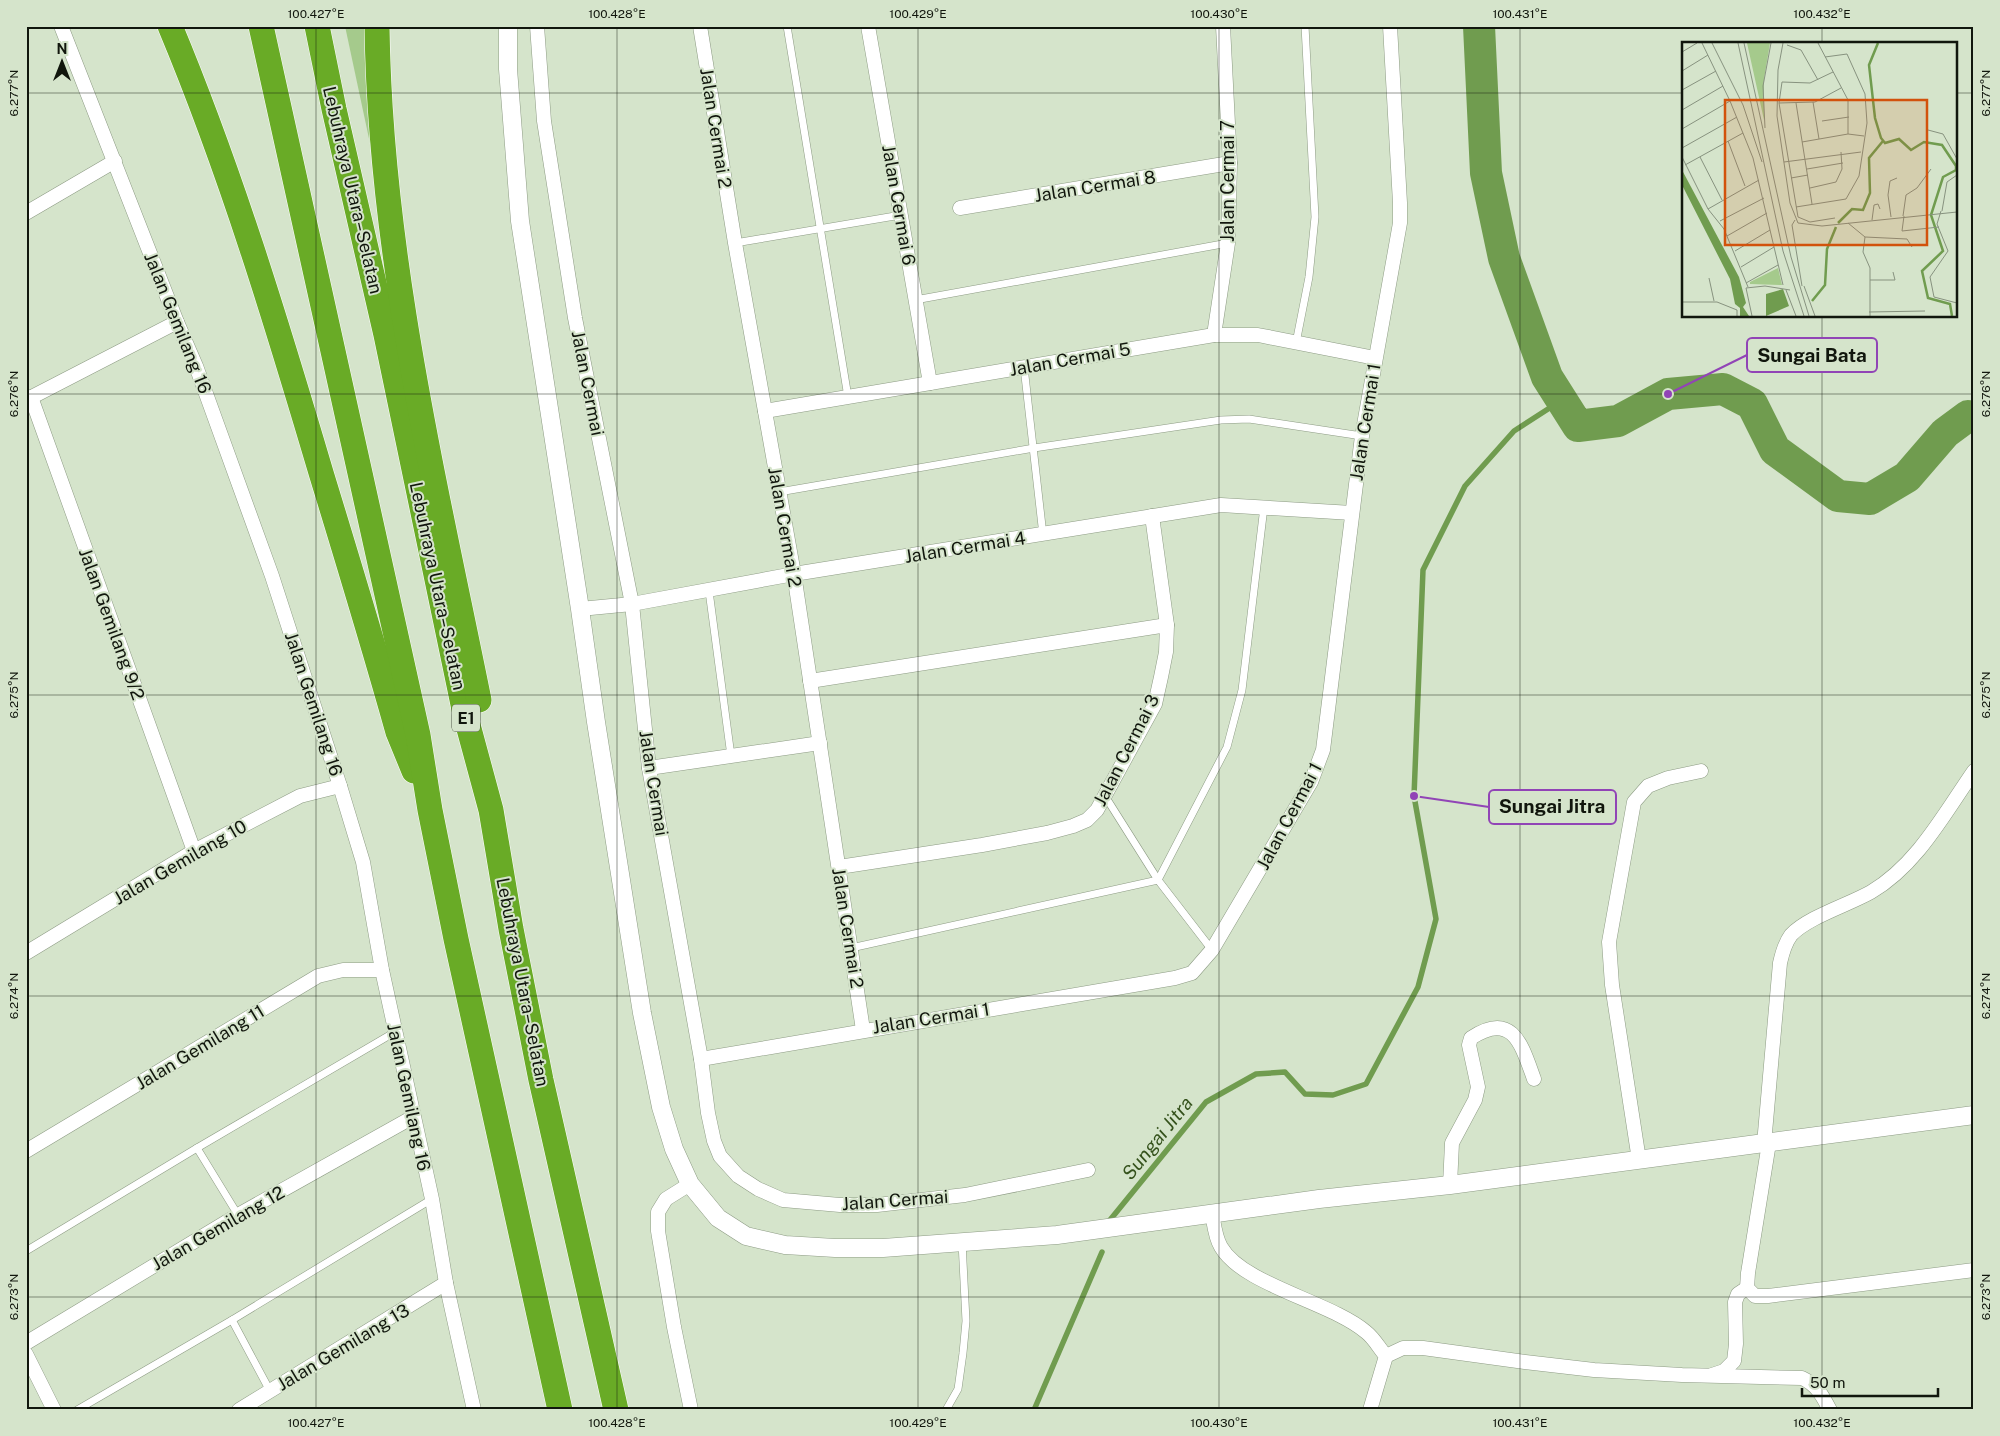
<svg xmlns="http://www.w3.org/2000/svg" width="2000" height="1436" font-family="'Public Sans',sans-serif">
<style>
.green{fill:#a5ca8c}
.lines{fill:none;stroke-linecap:round;stroke-linejoin:round}
.stream{stroke:#709c4f;stroke-width:5.5}
.river{stroke:#709c4f;stroke-width:32}
.service-casing{stroke:#8d9b84;stroke-width:8}
.minor-casing{stroke:#8d9b84;stroke-width:15}
.tertiary-casing{stroke:#8d9b84;stroke-width:19}
.motorway-casing{stroke:#fff;stroke-width:26}
.service{stroke:#fff;stroke-width:7}
.minor{stroke:#fff;stroke-width:14}
.tertiary{stroke:#fff;stroke-width:18}
.motorway{stroke:#69ab26;stroke-width:25}
.ticks{fill:none;stroke:#11160d;stroke-width:1;stroke-opacity:0.45}
.labels{text-anchor:middle;dominant-baseline:central;stroke-width:4;stroke-linejoin:round;paint-order:stroke}
.shield{fill:#d5e4cb;stroke:#4c5446;stroke-width:1}
.shield-label{font-size:16px;font-weight:bold;fill:#11160d}
.street-label{font-size:18px;fill:#11160d;stroke:#d5e4cb}
.water-label{font-size:19px;font-style:italic;fill:#35521c;stroke:#d5e4cb}
.inset-river{fill:none;stroke:#709c4f;stroke-width:2.5}
.inset-road{fill:none;stroke:#87927f;stroke-width:1}
.view{fill:#d2520c;fill-opacity:0.15;stroke:#d2520c;stroke-width:2.5}
.inset-edge{fill:none;stroke:#11160d;stroke-width:2.5}
.leader{fill:none;stroke:#9144b6;stroke-width:2}
.callout-dot{fill:#9144b6;stroke:#d5e4cb;stroke-width:2}
.callout{fill:#d5e4cb;stroke:#9144b6;stroke-width:2}
.callout-label{font-size:19px;text-anchor:middle;font-weight:bold;fill:#11160d}
.neatline{fill:none;stroke:#11160d;stroke-width:2}
.ticks-label{font-size:12px;text-anchor:middle;fill:#11160d}
</style>
<rect width="100%" height="100%" fill="#d5e4cb"/>
<path class="green" d="M345,26H370L381,195Z"/>
<g class="lines">
<g class="stream">
<path d="M1110,1220L1206,1102L1256,1074L1285,1072L1305,1094L1333,1095L1366,1084L1418,987L1436,919L1414,796L1423,570L1465,486L1514,431L1562,400"/>
<path d="M1034,1410L1102,1252"/>
</g>
<path class="river" d="M1479,26L1486,173L1504,258L1547,377L1578,426L1618,421L1668,394L1723,389L1752,404L1775,450L1838,496L1870,499L1907,477L1945,433L1968,416L1974,417"/>
<defs>
<g id="service">
<path d="M787,26L848,397"/>
<path d="M735,243L901,215"/>
<path d="M915,300L1228,243"/>
<path d="M1296,343L1309,277L1315,217L1305,26"/>
<path d="M1024,367L1043,535"/>
<path d="M779,492L1034,448L1221,420L1249,419L1362,436"/>
<path d="M709,591L731,756"/>
<path d="M1105,796L1158,880L1212,950"/>
<path d="M851,948L1158,880L1227,747L1242,690L1264,507"/>
<path d="M197,1148L238,1215"/>
<path d="M26,1251L197,1148L395,1032"/>
<path d="M232,1320L270,1391"/>
<path d="M77,1410L232,1320L432,1199"/>
<path d="M946,1410L958,1389L963,1353L966,1321L962,1242"/>
</g>
<g id="minor">
<path d="M61,26L177,322L196,366L272,576L340,786L363,862L382,970L432,1199L446,1283L474,1410"/>
<path d="M537,26L544,121L575,318L632,604L649,768L701,1059L708,1113L714,1141L720,1156L738,1176L758,1189L783,1200L840,1205H877L965,1195L1088,1170"/>
<path d="M700,26L735,243L794,574L863,1030"/>
<path d="M868,26L930,383"/>
<path d="M960,208L1230,163"/>
<path d="M26,213L115,161"/>
<path d="M1214,335L1228,243L1230,163L1223,26"/>
<path d="M31,397L194,851"/>
<path d="M26,400L177,322"/>
<path d="M765,411L1214,335H1258L1375,358"/>
<path d="M580,609L632,604L794,574L1221,505L1352,513"/>
<path d="M810,681L1167,625"/>
<path d="M649,768L820,743"/>
<path d="M839,867L982,845L1047,833L1073,826L1087,820L1097,810L1155,704L1161,677L1166,652L1167,625L1152,516"/>
<path d="M26,953L194,851L300,796L340,786"/>
<path d="M701,1059L1175,978L1192,973L1212,950L1311,782L1323,750L1362,436L1400,223V203L1390,26"/>
<path d="M1769,1143L1748,1273L1747,1288L1755,1296H1768L1974,1270"/>
<path d="M1764,1144L1780,963C1782,954 1785,943 1791,935C1808,917 1848,905 1871,892C1917,865 1944,814 1974,771"/>
<path d="M26,1151L318,976L343,970H382"/>
<path d="M1639,1160L1612,985L1609,942L1634,802L1648,786L1668,778L1701,771"/>
<path d="M690,1184L666,1199L658,1212V1231L674,1327L691,1410"/>
<path d="M1450,1185L1452,1143L1475,1100L1478,1087L1469,1045L1471,1038C1513,1010 1522,1046 1534,1079"/>
<path d="M1212,1213C1214,1224 1215,1237 1221,1247C1243,1285 1331,1302 1366,1332C1374,1338 1379,1348 1386,1356L1370,1410"/>
<path d="M26,1343L238,1215L413,1117"/>
<path d="M26,1354L54,1410"/>
<path d="M1386,1356L1403,1348H1423L1525,1362L1594,1370L1682,1375L1802,1378C1817,1385 1822,1395 1830,1410"/>
<path d="M1712,1375L1724,1371L1734,1361L1736,1344L1735,1302L1738,1294L1747,1288"/>
<path d="M239,1410L446,1283"/>
</g>
<path id="tertiary" d="M508,26V69L520,221L580,609L596,722L642,1013L661,1107L674,1149L690,1184L718,1218L746,1236L785,1245L835,1248H883L1057,1235L1319,1199L1450,1185L1974,1115"/>
<g id="motorway">
<path d="M170,26C231,172 277,324 322,476C348,561 374,647 398,732L414,771"/>
<path d="M261,26L418,735L430,810L456,939L560,1410"/>
<path d="M317,26L334,109L386,335L465,714L491,810L511,929L541,1080L616,1410"/>
<path d="M377,26C380,254 434,477 479,700"/>
</g>
</defs>
<use href="#service" class="service-casing"/>
<use href="#minor" class="minor-casing"/>
<use href="#tertiary" class="tertiary-casing"/>
<use href="#motorway" class="motorway-casing"/>
<use href="#service" class="service"/>
<use href="#minor" class="minor"/>
<use href="#tertiary" class="tertiary"/>
<use href="#motorway" class="motorway"/>
</g>
<path class="ticks" d="M316,26V1410M617,26V1410M918,26V1410M1219,26V1410M1520,26V1410M1822,26V44M26,93H1684M1956,93H1974M1822,316V1410M26,394H1974M26,695H1974M26,996H1974M26,1297H1974"/>
<g class="labels">
<rect class="shield" x="452" y="704.5" width="28" height="27" rx="4"/>
<g class="shield-label">
<text x="466" y="718">E1</text>
</g>
<g class="street-label">
<text transform="translate(716 128) rotate(81)">Jalan Cermai 2</text>
<text transform="translate(1227 181) rotate(-90)">Jalan Cermai 7</text>
<text transform="translate(1095 186) rotate(-9)">Jalan Cermai 8</text>
<text transform="translate(353 190) rotate(77)">Lebuhraya Utara–Selatan</text>
<text transform="translate(899 205) rotate(80)">Jalan Cermai 6</text>
<text transform="translate(178 323) rotate(68)">Jalan Gemilang 16</text>
<text transform="translate(1070 359) rotate(-10)">Jalan Cermai 5</text>
<text transform="translate(588 383) rotate(79)">Jalan Cermai</text>
<text transform="translate(1365 422) rotate(-81)">Jalan Cermai 1</text>
<text transform="translate(785 527) rotate(80)">Jalan Cermai 2</text>
<text transform="translate(965 547) rotate(-9)">Jalan Cermai 4</text>
<text transform="translate(438 586) rotate(78)">Lebuhraya Utara–Selatan</text>
<text transform="translate(112 624) rotate(70)">Jalan Gemilang 9/2</text>
<text transform="translate(314 704) rotate(72)">Jalan Gemilang 16</text>
<text transform="translate(1126 750) rotate(-63)">Jalan Cermai 3</text>
<text transform="translate(654 783) rotate(81)">Jalan Cermai</text>
<text transform="translate(1289 816) rotate(-62)">Jalan Cermai 1</text>
<text transform="translate(180 862) rotate(-30)">Jalan Gemilang 10</text>
<text transform="translate(848 928) rotate(81)">Jalan Cermai 2</text>
<text transform="translate(523 982) rotate(79)">Lebuhraya Utara–Selatan</text>
<text transform="translate(931 1018) rotate(-9)">Jalan Cermai 1</text>
<text transform="translate(200 1047) rotate(-31)">Jalan Gemilang 11</text>
<text transform="translate(409 1097) rotate(78)">Jalan Gemilang 16</text>
<text transform="translate(895 1200) rotate(-4)">Jalan Cermai</text>
<text transform="translate(218 1228) rotate(-30)">Jalan Gemilang 12</text>
<text transform="translate(343 1347) rotate(-31)">Jalan Gemilang 13</text>
</g>
<g class="water-label">
<text transform="translate(1157 1138) rotate(-51)">Sungai Jitra</text>
</g>
</g>
<g transform="translate(1682 42)">
<rect width="275" height="275" fill="#d5e4cb"/>
<path d="M65,1H88L82,37V78ZM96,226L100,243L68,242V240Z" fill="#a5ca8c"/>
<path d="M0,128L57,235L64,261L61,265L67,274H58V266L53,262L48,237L0,143ZM101,247L107,264L84,274V252Z" fill="#709c4f"/>
<path class="inset-river" d="M196,1L187,23L193,76L199,96L203,101L217,97L229,108L242,100L260,103L274,124V128L261,135L249,173L261,209L240,229L246,256L268,262L270,274M156,181L170,167L181,168L188,151L187,116L201,99M130,259L143,243L145,207L154,185"/>
<path class="inset-road" d="M20,1L48,59L71,116L101,243M30,1L61,63L80,120M56,1L101,209L122,274M62,1L109,215L127,274M101,1L96,28L95,74L108,161L116,181L140,184L275,170M136,1L166,58V92M105,3L119,8L136,38M0,10L15,1M0,29L26,13M151,30L128,41L100,40L97,61L116,175L128,180L153,176M0,48L34,29M131,60L137,97M97,61L133,60L159,46M114,61L130,162M0,68L41,44M140,79L167,75M83,86L81,44L89,1M0,87L48,59M246,88L261,92L275,117M46,99L63,144M120,100L166,92L182,94M0,106L55,75M0,115L26,167L42,187L66,245M18,115L40,158M102,120L179,110M3,123L61,91M125,127L161,121M109,136L126,133M128,146L154,140L160,127L159,110M114,165L164,157L177,134L185,81L183,52L165,12L143,15M26,167L77,138M259,169L255,182L266,209L248,235L252,255L275,261M260,169L265,140L275,133M221,174L224,153L235,146L249,127M222,174L220,189L257,185M209,175L206,153L208,139L215,136M113,178L110,183L120,244M190,178L192,163L196,162L198,167M38,179L82,156M166,181L183,195L181,210L188,226V274M45,194L85,171M183,195L225,197L230,205M53,209L88,188M59,225L92,205M27,236L32,259M188,238H213L211,230M64,241L96,223M122,244L133,274M104,248L114,274M0,260H35L55,268V274M187,270L243,269M70,274L64,246L83,244L108,248"/>
<path class="view" d="M43,58H245V203H43Z"/>
<rect width="275" height="275" class="inset-edge"/>
</g>
<path class="leader" d="M1668 394L1747 355M1414 796L1489 807"/>
<g class="callout-dot">
<circle cx="1668" cy="394" r="5"/>
<circle cx="1414" cy="796" r="5"/>
</g>
<g class="callout">
<rect x="1747" y="338" width="130" height="34" rx="5"/>
<rect x="1489" y="790" width="127" height="34" rx="5"/>
</g>
<g class="callout-label">
<text x="1812" y="362">Sungai Bata</text>
<text x="1552" y="813">Sungai Jitra</text>
</g>
<rect width="2000" height="1436" fill="none" stroke="#d5e4cb" stroke-width="55"/>
<g transform="translate(62 62)" stroke="#d5e4cb" stroke-width="4" paint-order="stroke">
<path d="M0-4L9 19L0 12L-9 19Z" fill="#11160d"/>
<text y="-8" font-size="14" font-weight="bold" text-anchor="middle" fill="#11160d">N</text>
</g>
<path d="M1802 1388v8h136v-8" fill="none" stroke="#11160d" stroke-width="2.5"/>
<text x="1810" y="1388" font-size="15" fill="#11160d" stroke="#d5e4cb" stroke-width="4" paint-order="stroke">50 m</text>
<rect x="28" y="28" width="1944" height="1380" class="neatline"/>
<g class="ticks-label">
<text x="316" y="18">100.427°E</text>
<text x="617" y="18">100.428°E</text>
<text x="918" y="18">100.429°E</text>
<text x="1219" y="18">100.430°E</text>
<text x="1520" y="18">100.431°E</text>
<text x="1822" y="18">100.432°E</text>
<text transform="translate(14 93) rotate(-90)" y="4">6.277°N</text>
<text transform="translate(1986 93) rotate(-90)" y="4">6.277°N</text>
<text transform="translate(14 394) rotate(-90)" y="4">6.276°N</text>
<text transform="translate(1986 394) rotate(-90)" y="4">6.276°N</text>
<text transform="translate(14 695) rotate(-90)" y="4">6.275°N</text>
<text transform="translate(1986 695) rotate(-90)" y="4">6.275°N</text>
<text transform="translate(14 996) rotate(-90)" y="4">6.274°N</text>
<text transform="translate(1986 996) rotate(-90)" y="4">6.274°N</text>
<text transform="translate(14 1297) rotate(-90)" y="4">6.273°N</text>
<text transform="translate(1986 1297) rotate(-90)" y="4">6.273°N</text>
<text x="316" y="1427">100.427°E</text>
<text x="617" y="1427">100.428°E</text>
<text x="918" y="1427">100.429°E</text>
<text x="1219" y="1427">100.430°E</text>
<text x="1520" y="1427">100.431°E</text>
<text x="1822" y="1427">100.432°E</text>
</g>
</svg>
